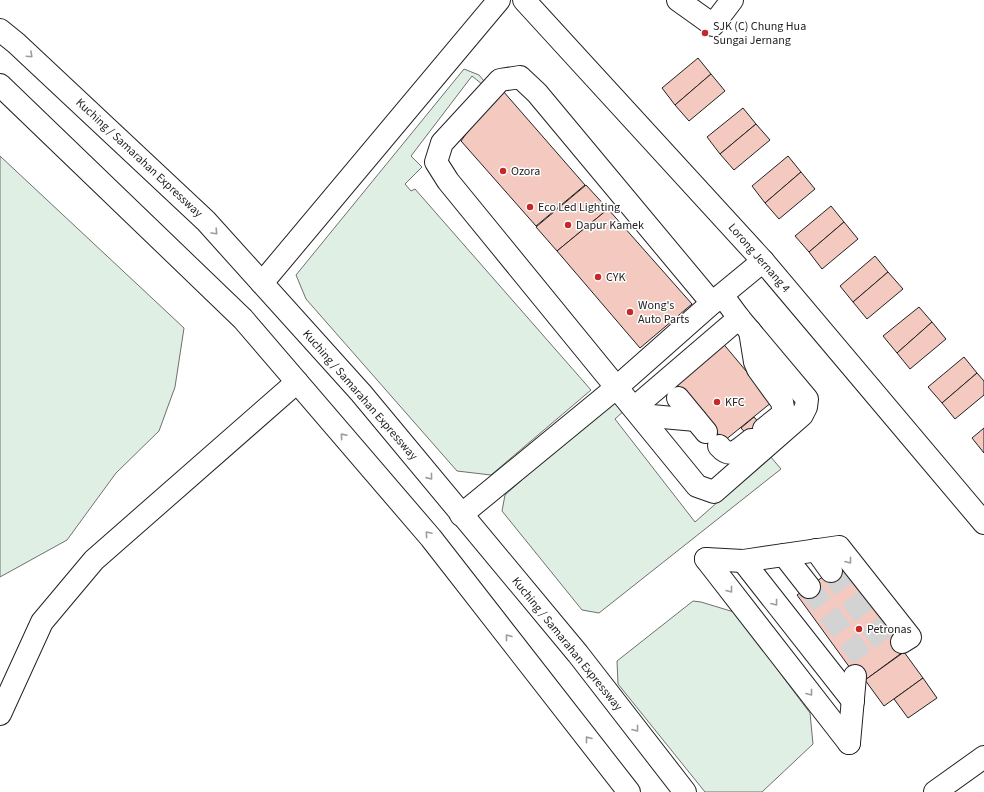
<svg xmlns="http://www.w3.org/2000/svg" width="984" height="792" font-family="'Source Sans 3',sans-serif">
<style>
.green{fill:#e0efe3;stroke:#6f6f6f}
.building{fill:#f3c9c0;stroke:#222}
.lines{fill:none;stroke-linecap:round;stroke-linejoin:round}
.minor-tunnel{stroke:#d3d3d3;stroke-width:22;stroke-dasharray:22 11;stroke-linecap:butt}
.minor-casing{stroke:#222;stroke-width:24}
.highway-casing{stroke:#222;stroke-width:24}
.minor{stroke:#fff;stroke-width:22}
.highway{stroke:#fff;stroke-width:22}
.oneway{stroke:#9c9c9c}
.poi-dot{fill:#c62828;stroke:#fff;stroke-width:1.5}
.labels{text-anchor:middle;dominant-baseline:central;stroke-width:3;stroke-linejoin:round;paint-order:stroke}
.poi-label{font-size:12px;fill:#222;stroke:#fff;text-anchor:start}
.street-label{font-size:12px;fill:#222;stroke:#fff}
</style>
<rect width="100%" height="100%" fill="#fff"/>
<g class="green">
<path d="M464,69L479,75L484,81L483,85L472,76L411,156L422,167L405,184L411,191L415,189L591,390L491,475L457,471L306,299L296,275Z"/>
<path d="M0,156L184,328L175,387L159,431L116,473L67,540L0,577Z"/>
<path d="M618,402L626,409L615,419L695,522L770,456L781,469L599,613L582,610L502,511L505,495L606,405Z"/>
<path d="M693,601L701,602L734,612L810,713L813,744L762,792H705L618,684L617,661Z"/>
</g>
<g class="building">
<path d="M698,58L711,74L675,105L662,88Z"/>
<path d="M711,74L725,91L689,121L675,105Z"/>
<path d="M503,91L585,185L536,226L461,141L482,111Z"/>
<path d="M743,108L756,124L720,154L707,137Z"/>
<path d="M756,124L770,140L734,170L720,154Z"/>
<path d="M788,156L801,172L765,203L752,186Z"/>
<path d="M801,172L815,189L779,219L765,203Z"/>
<path d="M586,185L608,209L557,251L536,227Z"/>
<path d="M831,206L844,222L809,252L795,236Z"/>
<path d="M608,209L692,304L640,348L557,251Z"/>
<path d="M844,222L858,239L822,269L809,252Z"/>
<path d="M875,256L888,272L853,302L840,286Z"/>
<path d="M888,272L903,289L867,319L853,302Z"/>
<path d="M919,307L932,322L897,353L883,336Z"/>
<path d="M932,322L946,339L910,369L897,353Z"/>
<path d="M721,341L772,402L724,441L673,380Z"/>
<path d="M964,357L977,373L942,403L928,387Z"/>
<path d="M977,373L984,381V395L955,419L942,403Z"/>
<path d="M754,417L768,433L755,444L741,428Z"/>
<path d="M984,428V453L972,438Z"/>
<path d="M844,562L907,649L861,683L797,595Z"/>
<path d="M904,652L923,678L884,706L865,680Z"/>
<path d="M923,678L937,698L908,718L894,699Z"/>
</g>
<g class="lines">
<g class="minor-tunnel">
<path d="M831,571L890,651"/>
<path d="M809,587L868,666"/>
</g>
<defs>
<g id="minor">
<path d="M524,0L763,261L984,523"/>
<path d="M678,0L713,25L732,0"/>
<path d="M262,283L499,0"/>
<path d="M712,303L537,93L520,77L500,80L442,143L436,162L448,181L697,486L714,492L802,415L806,407L807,399L739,318L722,295"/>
<path d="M750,331L755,362L758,369L782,402L784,413L764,429"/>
<path d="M678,398L706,432"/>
<path d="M634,408L739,318"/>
<path d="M640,415L696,420"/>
<path d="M719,446C731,460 739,449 751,440"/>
<path d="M461,515L617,387L712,303L763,261"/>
<path d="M816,550L831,571"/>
<path d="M784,555L809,587"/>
<path d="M706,559L743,561L839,547L910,637L902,642"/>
<path d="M706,559L849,743"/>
<path d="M743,561L853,701"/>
<path d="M0,714L42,622L94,560L297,382"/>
<path d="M849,743L855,676"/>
<path d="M935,792L984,757"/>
</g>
<g id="highway">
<path d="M0,30L16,43L206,221L361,393L578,654L685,792"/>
<path d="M0,85L243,319L431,538L629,792"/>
</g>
</defs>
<use href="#minor" class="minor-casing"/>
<use href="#highway" class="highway-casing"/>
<use href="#minor" class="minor"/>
<use href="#highway" class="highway"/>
</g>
<defs><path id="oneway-chevron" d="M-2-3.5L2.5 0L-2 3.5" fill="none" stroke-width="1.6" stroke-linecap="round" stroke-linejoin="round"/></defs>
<g class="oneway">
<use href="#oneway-chevron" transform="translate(30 55) rotate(43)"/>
<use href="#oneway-chevron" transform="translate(215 232) rotate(47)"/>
<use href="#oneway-chevron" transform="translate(343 436) rotate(-131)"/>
<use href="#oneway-chevron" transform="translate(430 477) rotate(51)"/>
<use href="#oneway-chevron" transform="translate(428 534) rotate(-130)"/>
<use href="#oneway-chevron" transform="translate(849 561) rotate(52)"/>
<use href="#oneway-chevron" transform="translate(730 590) rotate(52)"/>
<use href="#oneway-chevron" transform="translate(775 603) rotate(52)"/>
<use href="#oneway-chevron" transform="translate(508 637) rotate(-128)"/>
<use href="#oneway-chevron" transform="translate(810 693) rotate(52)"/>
<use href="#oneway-chevron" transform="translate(636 729) rotate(52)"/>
<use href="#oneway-chevron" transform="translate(588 739) rotate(-128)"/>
</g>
<g class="poi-dot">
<circle cx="705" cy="33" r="4"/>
<circle cx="503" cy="171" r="4"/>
<circle cx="530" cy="207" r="4"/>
<circle cx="568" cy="225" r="4"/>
<circle cx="598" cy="277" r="4"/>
<circle cx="630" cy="312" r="4"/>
<circle cx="717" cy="402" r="4"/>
<circle cx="859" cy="629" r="4"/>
</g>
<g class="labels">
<g class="poi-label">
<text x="713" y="26">SJK (C) Chung Hua<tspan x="713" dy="14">Sungai Jernang</tspan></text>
<text x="511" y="171">Ozora</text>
<text x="538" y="207">Eco Led Lighting</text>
<text x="576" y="225">Dapur Kamek</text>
<text x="606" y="277">CYK</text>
<text x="638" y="305">Wong's<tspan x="638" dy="14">Auto Parts</tspan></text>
<text x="725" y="402">KFC</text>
<text x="867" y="629">Petronas</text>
</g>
<g class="street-label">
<text transform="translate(139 158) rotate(43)">Kuching / Samarahan Expressway</text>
<text transform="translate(759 258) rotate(49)">Lorong Jernang 4</text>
<text transform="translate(360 395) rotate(49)">Kuching / Samarahan Expressway</text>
<text transform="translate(567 644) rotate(51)">Kuching / Samarahan Expressway</text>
</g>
</g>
</svg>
